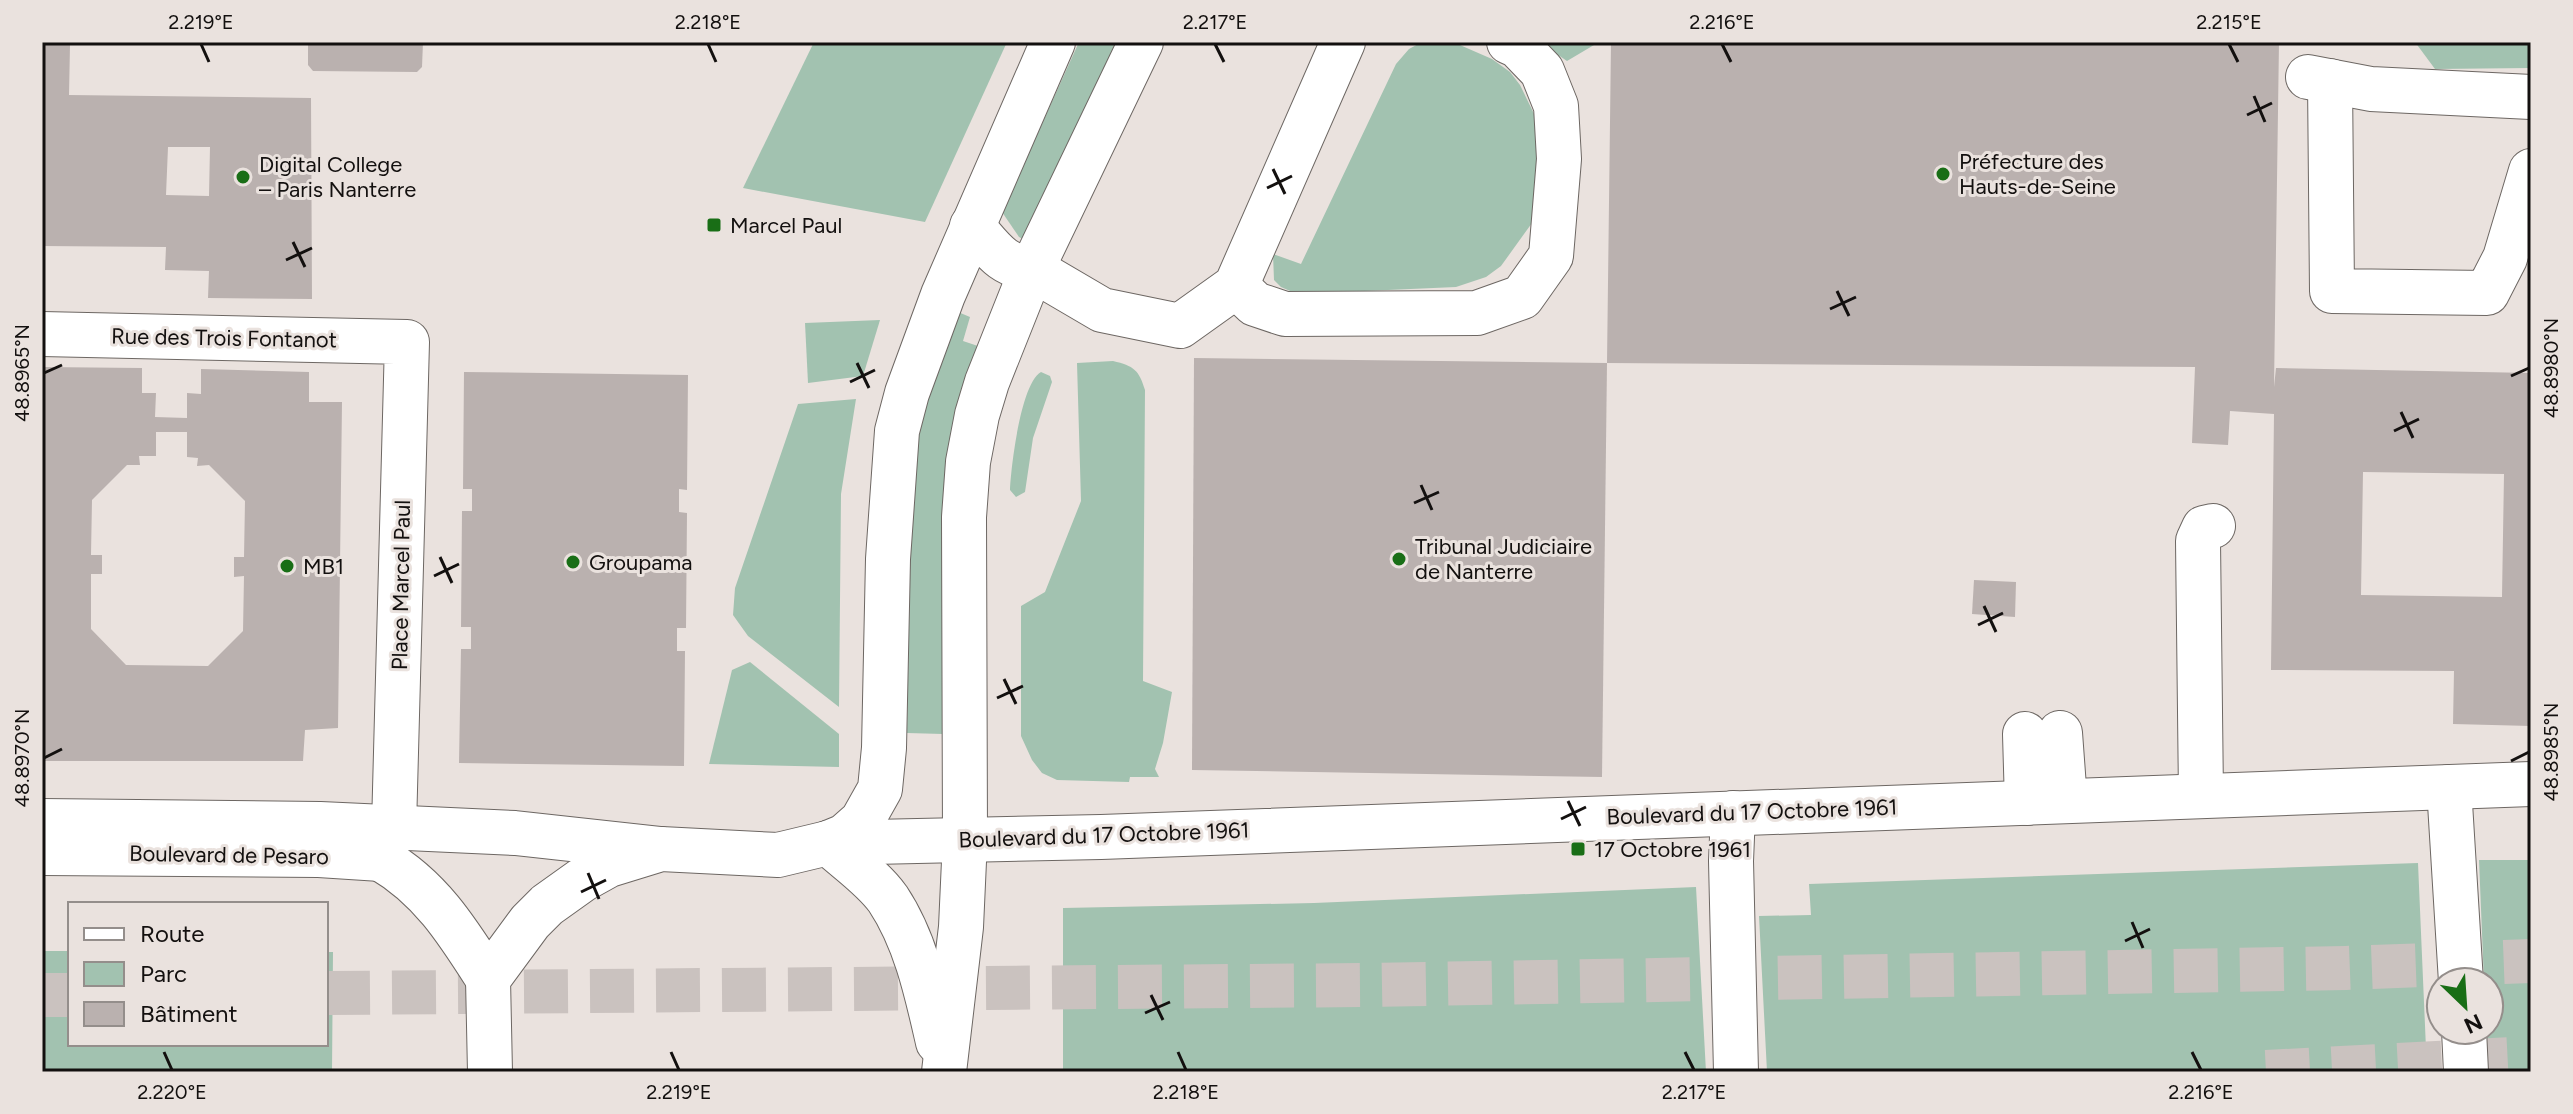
<svg xmlns="http://www.w3.org/2000/svg" width="2573" height="1114" font-family="Figtree,sans-serif">
<style>
.green{fill:#a2c2b0}
.building{fill:#bab1af;fill-rule:evenodd}
.lines{fill:none;stroke-linecap:round;stroke-linejoin:round}
.highway-tunnel{stroke:#cac2bf;stroke-width:44;stroke-dasharray:44 22;stroke-linecap:butt}
.minor-casing{stroke:#6d6763;stroke-width:46}
.major-casing{stroke:#6d6763;stroke-width:46}
.minor{stroke:#fff;stroke-width:44}
.major{stroke:#fff;stroke-width:44}
.ticks{fill:none;stroke:#13100f;stroke-width:3}
.poi-dot{fill:#196e16;stroke:#eae2de;stroke-width:3}
.labels{text-anchor:middle;dominant-baseline:central;stroke-width:6;stroke-linejoin:round;paint-order:stroke}
.poi-label{font-size:22px;fill:#13100f;stroke:#eae2de;text-anchor:start}
.street-label{font-size:22px;fill:#13100f;stroke:#eae2de}
.neatline{fill:none;stroke:#13100f;stroke-width:3}
.ticks-label{font-size:20px;text-anchor:middle;fill:#13100f}
</style>
<rect width="100%" height="100%" fill="#eae2de"/>
<g class="green">
<path d="M814,42H1007L925,222L743,188Z"/>
<path d="M1079,42H1116L1025,240L1019,237L1002,212Z"/>
<path d="M1422,42H1453L1492,59L1510,72L1520,85L1538,122L1541,145L1532,223L1501,266L1486,277L1456,287L1297,294L1281,287L1274,280L1273,254L1301,264L1396,64L1409,49Z"/>
<path d="M1539,42H1595L1594,45L1567,61Z"/>
<path d="M2415,42H2531V68L2435,69Z"/>
<path d="M958,312L970,317L963,341L978,346L943,734L907,733L912,477L923,411Z"/>
<path d="M880,320L863,376L808,383L805,323Z"/>
<path d="M1113,361C1134,366 1139,370 1145,390L1143,681L1172,692L1163,743L1155,769L1159,777H1130L1129,782L1057,780L1042,773L1032,760L1021,736V606L1045,592L1081,501L1077,363Z"/>
<path d="M1041,372L1050,376L1052,382L1033,438L1025,492L1016,497L1010,490C1011,466 1021,383 1041,372Z"/>
<path d="M856,399L841,494L839,707L748,636L733,615L735,588L798,404Z"/>
<path d="M750,662L839,734V767L709,764L732,670Z"/>
<path d="M2479,860H2531V1072H2487L2486,1030H2489V982H2484Z"/>
<path d="M2418,863L2427,1072H1767L1759,916L1811,915L1809,884Z"/>
<path d="M1696,887L1706,1072H1063V908L1314,903Z"/>
<path d="M42,951H70V1044H326V952H333L332,1072H42Z"/>
</g>
<g class="building">
<path d="M308,42H423L422,67L417,72L313,71L308,65Z"/>
<path d="M1611,42H2279L2274,387L2276,368L2531,373V726L2453,724L2454,671L2271,670L2274,414L2230,411L2228,445L2192,443L2195,367L1607,363ZM2363,472L2504,474L2502,597L2361,595Z"/>
<path d="M42,45H70L69,95L311,98L312,299L208,298L209,271L165,270L166,247L42,246ZM168,147H210L209,196L166,195Z"/>
<path d="M1194,358L1607,363L1602,777L1192,770Z"/>
<path d="M42,367L142,368V393H156L155,417L187,418V393L201,394V369L309,372V402H342L338,728L305,730L303,761H42ZM156,432H187V457L198,458L197,466L209,465L245,501L244,557H234V577L244,576L243,631L208,666L126,665L91,629V574H102V555H91L92,500L127,465H140L139,456H156Z"/>
<path d="M464,372L688,375L687,490L679,489V512L687,513L686,628H677V651H685L684,766L459,763L461,649H471V627H461L462,511H472V489H463Z"/>
<path d="M1974,580L2016,582L2015,617L1972,614Z"/>
</g>
<g class="lines">
<g class="highway-tunnel">
<path d="M326,993L1365,985L2346,968L2531,961"/>
<path d="M42,995H70"/>
<path d="M2266,1072L2531,1058"/>
</g>
<defs>
<g id="minor">
<path d="M2308,77L2371,89L2531,97"/>
<path d="M2330,81L2332,291L2487,293L2505,258L2531,171"/>
<path d="M1032,269L1102,310L1180,326L1236,286L1343,42"/>
<path d="M1236,286L1255,304L1285,314L1477,313L1522,297L1551,256L1559,159L1556,106L1542,71L1518,46L1509,42"/>
<path d="M42,334L407,342L394,827L381,859L319,855L42,853"/>
<path d="M2060,733L2065,801"/>
<path d="M2025,734L2027,803"/>
<path d="M2449,787L2461,982"/>
<path d="M2201,796L2198,541L2204,528L2213,526"/>
<path d="M1733,813L1731,861L1736,1072"/>
<path d="M42,821L320,824L515,833L661,849"/>
<path d="M828,843L1101,837L2531,784"/>
<path d="M2464,1030L2466,1072"/>
</g>
<g id="major">
<path d="M972,226C992,248 1001,266 1032,269"/>
<path d="M828,843C848,861 873,878 888,899C916,941 927,994 938,1042"/>
<path d="M381,859C431,888 458,932 488,979"/>
<path d="M490,1072L488,979L530,922L547,905L582,880L609,865L661,849L778,855L828,843L845,836L862,821L880,789L884,748L888,559L897,431L907,393L943,295L1053,42"/>
<path d="M944,1072L961,927L965,839L964,517L968,462L977,415L987,382L1032,269L1141,42"/>
</g>
</defs>
<use href="#minor" class="minor-casing"/>
<use href="#major" class="major-casing"/>
<use href="#minor" class="minor"/>
<use href="#major" class="major"/>
</g>
<path class="ticks" d="M201,44L209,62M708,44L716,62M1215,44L1224,62M1722,44L1731,62M2229,44L2238,62M2254,96L2265,122M2247,115L2272,103M1273,169L1285,194M1267,188L1292,176M293,242L305,267M286,260L312,248M1837,291L1849,316M1830,309L1856,297M857,363L869,388M44,373L62,365M2511,376L2529,368M850,382L875,370M2401,412L2413,438M2394,431L2419,419M1421,485L1432,510M1414,503L1439,492M440,557L452,583M434,576L459,564M1984,606L1996,632M1978,625L2003,613M1004,679L1016,704M997,698L1023,686M44,758L62,749M2511,761L2529,752M1568,801L1580,826M1561,819L1586,807M588,873L599,899M581,892L606,880M2132,922L2143,948M2125,941L2150,929M1151,995L1163,1020M1145,1013L1170,1002M164,1052L172,1070M671,1052L679,1070M1178,1052L1186,1070M1685,1052L1694,1070M2192,1052L2201,1070"/>
<g class="poi-dot">
<circle cx="1943" cy="174" r="8"/>
<circle cx="243" cy="177" r="8"/>
<rect x="706" y="217" width="16" height="16" rx="4"/>
<circle cx="1399" cy="559" r="8"/>
<circle cx="573" cy="562" r="8"/>
<circle cx="287" cy="566" r="8"/>
<rect x="1570" y="841" width="16" height="16" rx="4"/>
</g>
<g class="labels">
<g class="poi-label">
<text x="1959" y="161">Préfecture des<tspan x="1959" dy="25">Hauts-de-Seine</tspan></text>
<text x="259" y="164">Digital College<tspan x="259" dy="25">– Paris Nanterre</tspan></text>
<text x="730" y="225">Marcel Paul</text>
<text x="1415" y="546">Tribunal Judiciaire<tspan x="1415" dy="25">de Nanterre</tspan></text>
<text x="589" y="562">Groupama</text>
<text x="303" y="566">MB1</text>
<text x="1594" y="849">17 Octobre 1961</text>
</g>
<g class="street-label">
<text transform="translate(224 338) rotate(1)">Rue des Trois Fontanot</text>
<text transform="translate(401 585) rotate(-89)">Place Marcel Paul</text>
<text transform="translate(1752 812) rotate(-2)">Boulevard du 17 Octobre 1961</text>
<text transform="translate(1104 835) rotate(-2)">Boulevard du 17 Octobre 1961</text>
<text transform="translate(229 855) rotate(1)">Boulevard de Pesaro</text>
</g>
</g>
<rect width="2573" height="1114" fill="none" stroke="#eae2de" stroke-width="88"/>
<rect x="68" y="902" width="260" height="144" fill="#eae2de" stroke="#948e8b" stroke-width="2"/>
<rect x="84" y="928" width="40" height="12" fill="#ffffff" stroke="#948e8b" stroke-width="2"/>
<text x="140" y="942" font-size="24" fill="#13100f">Route</text>
<rect x="84" y="962" width="40" height="24" fill="#a2c2b0" stroke="#948e8b" stroke-width="2"/>
<text x="140" y="982" font-size="24" fill="#13100f">Parc</text>
<rect x="84" y="1002" width="40" height="24" fill="#bab1af" stroke="#948e8b" stroke-width="2"/>
<text x="140" y="1022" font-size="24" fill="#13100f">Bâtiment</text>
<g transform="translate(2465 1006) rotate(155)"><circle r="38" fill="#eae2de" stroke="#948e8b" stroke-width="2"/>
<path d="M0-6L14 30L0 20L-14 30Z" fill="#196e16"/>
<text y="-12" font-size="22" font-weight="bold" text-anchor="middle" fill="#13100f">N</text>
</g>
<rect x="44" y="44" width="2485" height="1026" class="neatline"/>
<g class="ticks-label">
<text x="201" y="29">2.219°E</text>
<text x="708" y="29">2.218°E</text>
<text x="1215" y="29">2.217°E</text>
<text x="1722" y="29">2.216°E</text>
<text x="2229" y="29">2.215°E</text>
<text transform="translate(2551 368) rotate(-90)" y="7">48.8980°N</text>
<text transform="translate(22 373) rotate(-90)" y="7">48.8965°N</text>
<text transform="translate(2551 752) rotate(-90)" y="7">48.8985°N</text>
<text transform="translate(22 758) rotate(-90)" y="7">48.8970°N</text>
<text x="172" y="1099">2.220°E</text>
<text x="679" y="1099">2.219°E</text>
<text x="1186" y="1099">2.218°E</text>
<text x="1694" y="1099">2.217°E</text>
<text x="2201" y="1099">2.216°E</text>
</g>
</svg>
